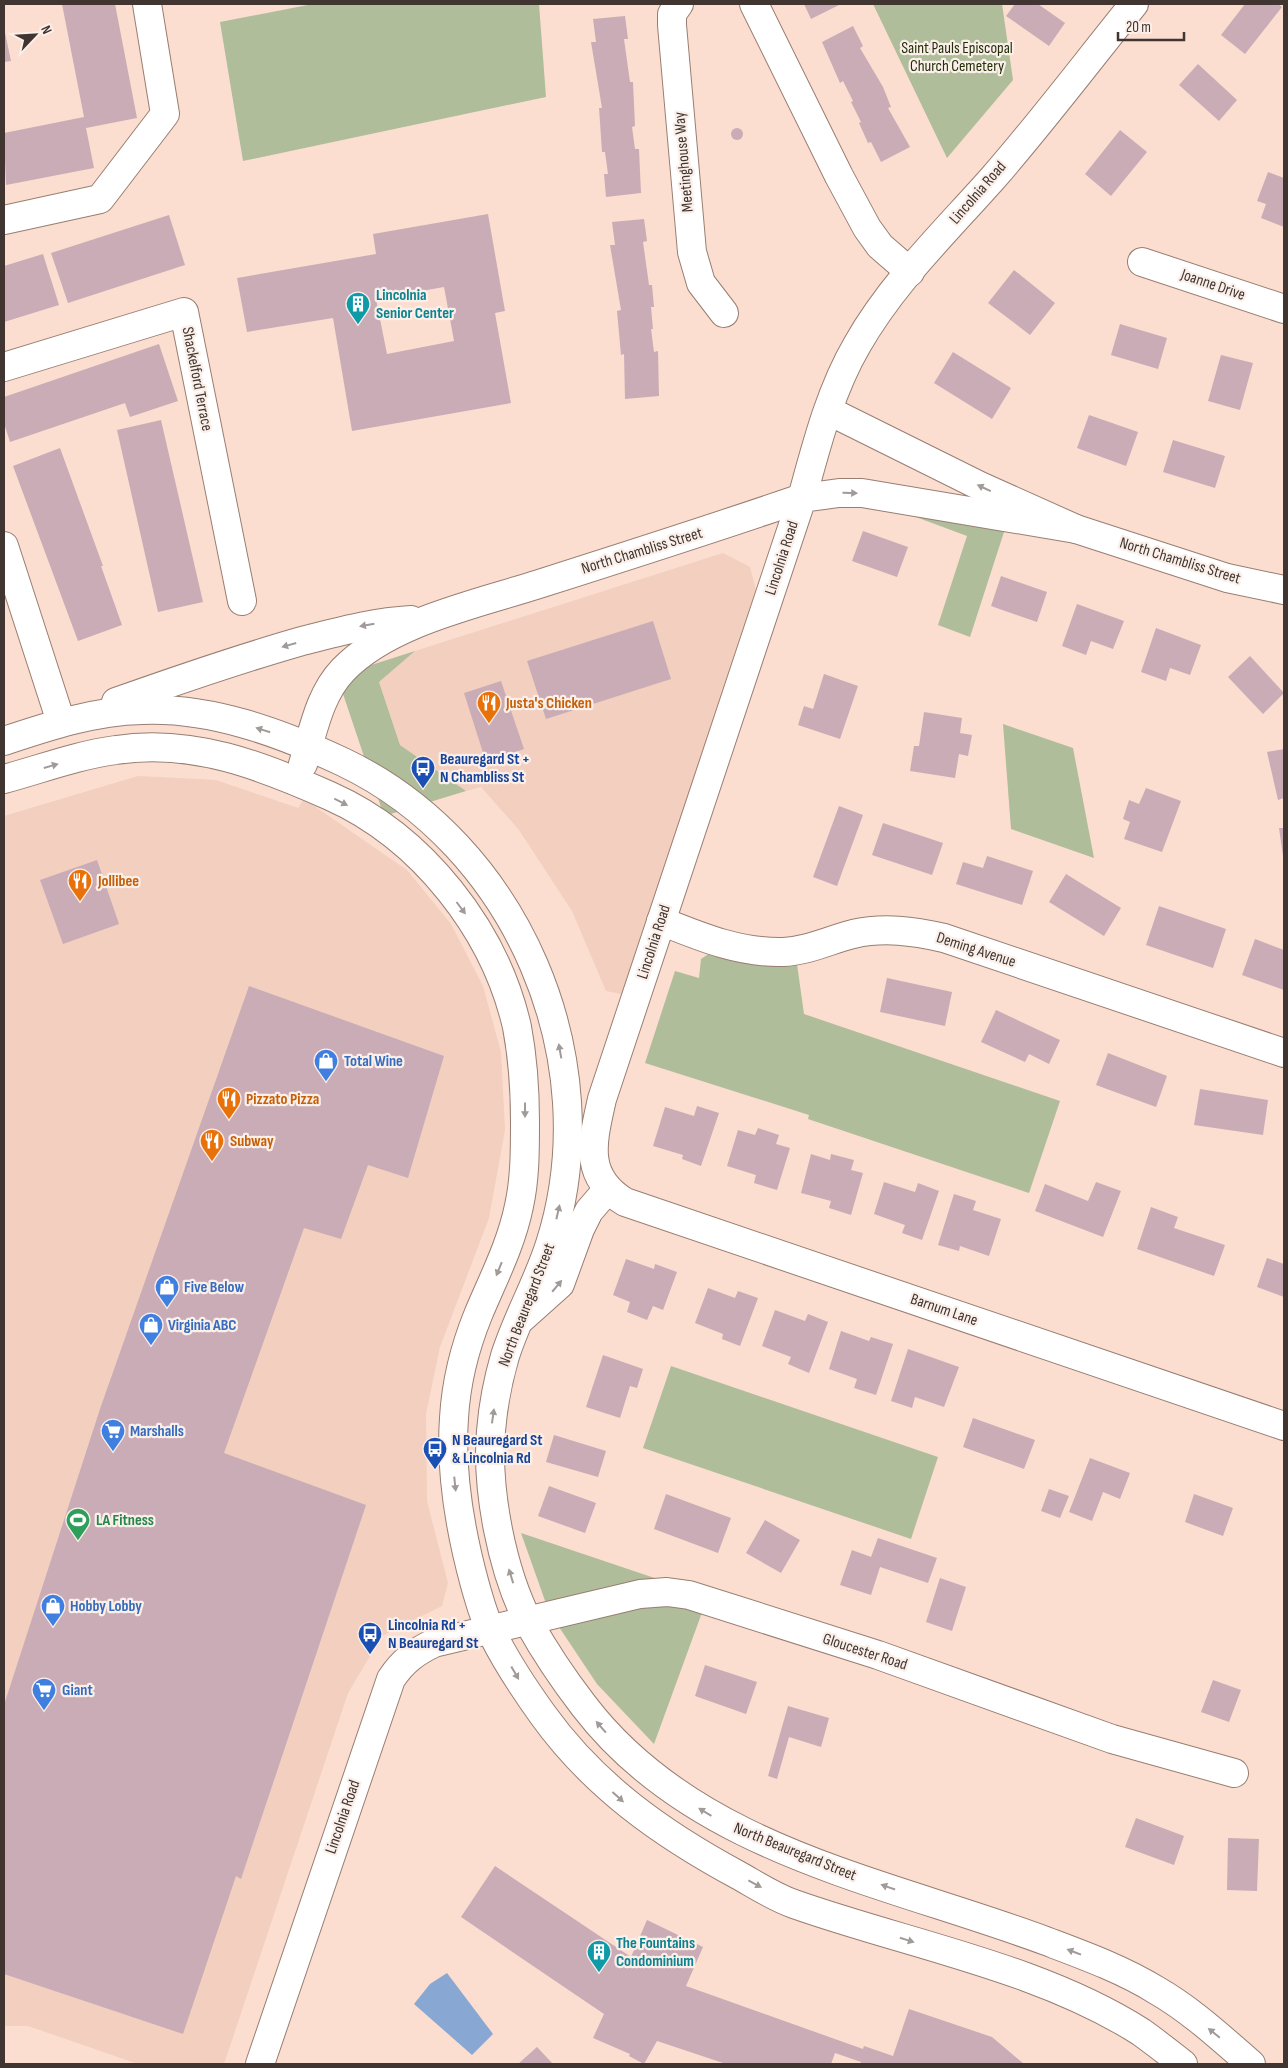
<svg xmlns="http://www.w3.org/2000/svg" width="1288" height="2068" font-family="'Sofia Sans Condensed',sans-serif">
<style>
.built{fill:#f2cfbe}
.green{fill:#afbd9b}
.water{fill:#88a8d3}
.building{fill:#caacb7;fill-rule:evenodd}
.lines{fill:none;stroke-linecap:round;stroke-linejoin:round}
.minor-casing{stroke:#987e72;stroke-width:30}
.major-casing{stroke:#987e72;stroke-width:30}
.minor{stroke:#fff;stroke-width:28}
.major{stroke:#fff;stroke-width:28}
.oneway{fill:#a09a98}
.labels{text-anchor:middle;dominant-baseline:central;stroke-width:4.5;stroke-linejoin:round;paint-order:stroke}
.park-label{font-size:16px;fill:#222f09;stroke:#fbefea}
.street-label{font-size:16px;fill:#403530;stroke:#fbefea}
.culture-label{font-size:16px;font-weight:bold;fill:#0d838f;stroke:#fbefea;text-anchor:start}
.food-label{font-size:16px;font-weight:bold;fill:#c56008;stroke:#fbefea;text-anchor:start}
.transit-label{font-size:16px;font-weight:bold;fill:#164399;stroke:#fbefea;text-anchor:start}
.shop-label{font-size:16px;font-weight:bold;fill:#366cbe;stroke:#fbefea;text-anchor:start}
.leisure-label{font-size:16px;font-weight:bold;fill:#27864d;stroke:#fbefea;text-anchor:start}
</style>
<rect width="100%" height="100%" fill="#fbded0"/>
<g class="built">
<path d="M723,553L750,567L756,590L626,995L606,991L572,911L519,830L481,787L466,791L400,745L379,682L415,651Z"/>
<path d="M138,776L216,780L298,808L304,799L407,870L451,924L483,986L501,1052L505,1130L489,1218L440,1347L426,1414L427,1501L448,1583L442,1606L382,1636L348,1693L224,2064H138L28,2026H4V816Z"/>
</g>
<g class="green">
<path d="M313,4H539L546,97L243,161L220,22Z"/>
<path d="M873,4H1002L1013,80L947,158Z"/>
<path d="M885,488L1004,532L970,637L938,625L967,536L881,504Z"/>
<path d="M415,651L379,682L400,745L466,791L384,816L337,676Z"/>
<path d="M1003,724L1073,748L1094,858L1011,829Z"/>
<path d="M713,951L797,964L804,1014L1060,1101L1029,1193L808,1119L809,1115L645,1063L675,971L699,978L701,959Z"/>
<path d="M671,1366L938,1457L911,1539L643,1448Z"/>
<path d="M521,1533L708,1596L654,1744L597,1684L549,1612Z"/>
</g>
<path class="water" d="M447,1973L493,2034L472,2055L414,2004L430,1984Z"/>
<g class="building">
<path d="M62,4H115L137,118L86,128L94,168L6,185L4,133L84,117Z"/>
<path d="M804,4H841L811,19Z"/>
<path d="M1015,4H1038L1065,23L1049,46L1006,16Z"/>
<path d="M1245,4H1278L1282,7L1245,54L1221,35Z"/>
<path d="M625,16L628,39H624L630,82H633L635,126L632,127L635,149H639L641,193L606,197L604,174H608L605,152H602L599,108H602L591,42H596L593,19Z"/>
<path d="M853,26L863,46L860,48L883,87L891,107L888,108L910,147L881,162L871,142L868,143L859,123L861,122L851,102L853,101L843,81L840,83L822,42Z"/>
<path d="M4,28L11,61L4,62Z"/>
<path d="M1198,64L1237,100L1219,121L1179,85Z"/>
<circle cx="737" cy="134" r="6"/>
<path d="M1120,130L1147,152L1111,196L1085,174Z"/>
<path d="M1268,172L1284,178V227L1261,218L1266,204L1257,201Z"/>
<path d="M488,214L505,311L495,313L511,403L352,431L333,318L247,332L237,278L376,254L373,234ZM444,287L454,341L387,354L376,299Z"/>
<path d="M169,215L185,265L68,303L51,253Z"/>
<path d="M644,219L647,241L643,242L649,285H652L654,307H651L653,329H651L654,352L658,351L659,396L625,399L624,354L621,355L617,311L621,310L610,245H615L612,222Z"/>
<path d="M43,254L59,305L4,322V266Z"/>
<path d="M1014,270L1055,303L1030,335L988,303Z"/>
<path d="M1120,324L1167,338L1158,369L1111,355Z"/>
<path d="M159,344L178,401L130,417L125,403L10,442L4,423V397Z"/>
<path d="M953,352L1011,388L992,419L934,383Z"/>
<path d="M1221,355L1253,363L1240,410L1208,401Z"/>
<path d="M1089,415L1138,432L1126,466L1077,448Z"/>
<path d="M161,420L203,602L158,612L117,430Z"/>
<path d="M1173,440L1225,456L1215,488L1163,472Z"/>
<path d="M60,448L103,566H101L122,625L78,641L13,466Z"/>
<path d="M863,531L908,547L897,577L852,561Z"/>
<path d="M1001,576L1047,592L1037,622L991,606Z"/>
<path d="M1077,604L1124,621L1113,649L1091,641L1086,655L1062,646Z"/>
<path d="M653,621L671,679L546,719L527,661Z"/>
<path d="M1156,628L1201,645L1190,675L1170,668L1166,681L1141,672Z"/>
<path d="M1250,656L1284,693L1263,714L1228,677Z"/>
<path d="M824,674L858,686L840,739L798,725L804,706L813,709Z"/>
<path d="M501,681L524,749L486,762L464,693Z"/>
<path d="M924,712L962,718L960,733L972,735L968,756L959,754L955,778L910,771L914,746H919Z"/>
<path d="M1284,749V798L1278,800L1267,752Z"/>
<path d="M1146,788L1181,801L1162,852L1124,839L1130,822L1123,819L1129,800L1139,804Z"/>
<path d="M839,806L863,815L837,886L813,877Z"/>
<path d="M883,823L943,843L932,875L872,855Z"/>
<path d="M1279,828H1284V856H1283Z"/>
<path d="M987,856L1033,871L1022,905L956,884L963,862L983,868Z"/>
<path d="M97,860L119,924L63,944L40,880Z"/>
<path d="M1066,874L1121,908L1104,936L1049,902Z"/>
<path d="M1159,906L1226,929L1213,968L1146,945Z"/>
<path d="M1255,939L1284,950V990L1242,975Z"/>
<path d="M887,978L952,992L945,1026L880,1012Z"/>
<path d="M249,986L444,1056L408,1178L368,1165L341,1239L304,1228L224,1453L366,1505L241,1879L236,1876L183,2034L4,1974V1705L100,1409Z"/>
<path d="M996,1010L1060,1040L1049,1064L1029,1054L1025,1062L981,1042Z"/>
<path d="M1108,1053L1167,1076L1156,1107L1096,1085Z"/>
<path d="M1200,1089L1268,1100L1263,1135L1194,1125Z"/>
<path d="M697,1106L719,1113L701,1166L682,1159L683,1155L653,1146L665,1107L694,1116Z"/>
<path d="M758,1128L779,1135L776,1144L790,1148L777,1190L754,1183L756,1175L727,1166L738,1130L755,1135Z"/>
<path d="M811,1154L830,1160L831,1154L854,1160L851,1170L863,1173L851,1215L829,1208L831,1201L801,1193Z"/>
<path d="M884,1182L915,1192L918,1183L939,1191L922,1240L902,1233L905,1225L874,1214Z"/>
<path d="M1096,1182L1121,1191L1103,1237L1035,1211L1045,1184L1088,1201Z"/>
<path d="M954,1194L976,1201L973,1210L1001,1219L989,1256L960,1246L959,1251L938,1245Z"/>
<path d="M1151,1207L1178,1217L1174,1228L1225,1245L1214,1276L1137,1249Z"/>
<path d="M1267,1258L1284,1264V1297L1257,1287Z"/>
<path d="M626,1259L654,1269L655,1264L677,1272L663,1310L653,1306L647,1320L627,1312L630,1302L613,1295Z"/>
<path d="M708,1288L735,1298L738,1291L758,1298L740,1346L722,1339L723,1334L695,1323Z"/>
<path d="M775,1310L805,1321L808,1314L828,1322L809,1373L788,1364L791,1357L762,1346Z"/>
<path d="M841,1331L869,1341L871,1337L893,1344L876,1395L854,1388L857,1379L829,1369Z"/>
<path d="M908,1349L959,1367L944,1407L915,1397L912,1408L891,1401Z"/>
<path d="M603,1355L643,1369L637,1388L630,1386L620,1418L586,1407Z"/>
<path d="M973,1418L1035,1440L1024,1469L963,1447Z"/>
<path d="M554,1435L606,1451L598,1477L546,1462Z"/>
<path d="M1090,1458L1130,1473L1120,1499L1103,1492L1092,1521L1069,1512Z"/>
<path d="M549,1486L596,1503L585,1533L538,1516Z"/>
<path d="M1049,1489L1069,1496L1060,1518L1041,1511Z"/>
<path d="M666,1494L731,1518L718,1553L654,1529Z"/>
<path d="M1194,1494L1233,1508L1223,1536L1185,1522Z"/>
<path d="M765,1520L800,1540L781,1573L746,1553Z"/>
<path d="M878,1538L937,1558L928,1583L880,1567L871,1595L840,1585L852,1550L871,1557Z"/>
<path d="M940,1578L966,1587L952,1631L926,1622Z"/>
<path d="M705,1665L757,1682L746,1714L695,1696Z"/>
<path d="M1213,1680L1241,1690L1229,1722L1201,1712Z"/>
<path d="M788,1706L829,1718L821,1747L789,1737L777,1779L768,1776Z"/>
<path d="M1136,1818L1184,1836L1174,1865L1125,1847Z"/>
<path d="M1228,1838L1259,1839L1257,1891L1227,1890Z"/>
<path d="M495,1866L631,1957L647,1920L703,1947L686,1986L863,2049L864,2046L893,2056L909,2009L992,2037L1024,2064H861V2062L835,2053L831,2064H726L657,2041L644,2064L629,2056L630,2054L593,2038L604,2014L461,1917Z"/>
<path d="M537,2047L553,2064H518Z"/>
</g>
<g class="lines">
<defs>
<g id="minor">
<path d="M679,4L672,14V25L692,252L701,283L724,313"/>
<path d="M754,4L839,176L867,228L880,246L910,272"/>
<path d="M4,220L100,199L165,114L147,4"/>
<path d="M1142,262L1284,309"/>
<path d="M4,367L184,312L242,601"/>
<path d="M829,411L980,486L1076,529L1227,578L1284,590"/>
<path d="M1076,529L862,493H839L802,498L602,1099C593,1140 582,1176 625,1202L1284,1426"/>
<path d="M4,546L61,722"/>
<path d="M661,921C701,937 739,953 783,952C808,951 829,940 853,934C884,927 913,931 944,938L1284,1053"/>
<path d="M260,2064L391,1679C403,1661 415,1652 434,1643L640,1594L667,1592L689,1595L878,1655L1112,1739L1234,1773"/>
</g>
<g id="major">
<path d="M116,702C178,680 239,659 302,641C338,632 373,622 411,620"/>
<path d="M4,741C49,726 94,711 142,710C211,707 281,733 343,762C517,845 609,1059 550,1244C538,1282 517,1318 505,1356C498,1380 493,1406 491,1431C486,1490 502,1571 529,1623C545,1652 564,1680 584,1706C694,1850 885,1881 1046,1941C1083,1955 1122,1969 1156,1990C1191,2010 1221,2038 1251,2064"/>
<path d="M303,764C313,732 319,695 343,670C389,622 477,604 539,584C627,556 715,528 802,498C816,447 830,391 857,345C892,283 946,231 993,178C1042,122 1087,62 1134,4"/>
<path d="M4,779C41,769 78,755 116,750C192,738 263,766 330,796C422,837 495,930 517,1027C523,1059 525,1090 525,1122C525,1151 525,1179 519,1206C511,1245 493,1279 478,1315C465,1347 456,1383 454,1418C450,1474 460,1530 475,1585C480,1602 484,1619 493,1635C507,1663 525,1690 543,1715C594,1786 662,1834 738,1875C756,1885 774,1897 794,1904C907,1944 1039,1967 1141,2032C1155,2042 1169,2053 1183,2064"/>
<path d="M522,1318L560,1284L580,1229L589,1211L608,1189"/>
</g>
</defs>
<use href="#minor" class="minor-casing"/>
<use href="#major" class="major-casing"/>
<use href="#minor" class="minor"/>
<use href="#major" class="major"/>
</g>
<defs><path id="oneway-solid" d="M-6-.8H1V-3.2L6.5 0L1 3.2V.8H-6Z" transform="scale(1.25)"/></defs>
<g class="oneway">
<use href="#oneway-solid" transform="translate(984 488) rotate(-155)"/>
<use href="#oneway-solid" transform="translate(850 493) rotate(2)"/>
<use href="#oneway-solid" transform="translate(367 625) rotate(170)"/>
<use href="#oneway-solid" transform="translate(289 645) rotate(164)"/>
<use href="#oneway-solid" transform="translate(263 730) rotate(-163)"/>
<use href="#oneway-solid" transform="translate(51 766) rotate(-16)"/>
<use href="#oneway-solid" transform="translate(341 802) rotate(27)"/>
<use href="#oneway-solid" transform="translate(461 908) rotate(53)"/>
<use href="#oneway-solid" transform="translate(560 1051) rotate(-100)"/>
<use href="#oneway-solid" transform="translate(525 1110) rotate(90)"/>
<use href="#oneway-solid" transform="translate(558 1212) rotate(-77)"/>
<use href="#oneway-solid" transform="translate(499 1269) rotate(112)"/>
<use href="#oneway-solid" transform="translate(557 1286) rotate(-50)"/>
<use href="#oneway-solid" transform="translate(493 1416) rotate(-82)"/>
<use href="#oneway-solid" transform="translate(455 1484) rotate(84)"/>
<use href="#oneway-solid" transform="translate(511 1576) rotate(-107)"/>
<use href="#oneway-solid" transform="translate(515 1673) rotate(60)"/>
<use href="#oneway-solid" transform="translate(601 1727) rotate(-131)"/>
<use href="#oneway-solid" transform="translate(618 1797) rotate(42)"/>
<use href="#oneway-solid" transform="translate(705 1812) rotate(-149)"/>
<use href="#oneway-solid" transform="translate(755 1884) rotate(28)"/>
<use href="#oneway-solid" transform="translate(888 1887) rotate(-161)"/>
<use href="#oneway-solid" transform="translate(907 1940) rotate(18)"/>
<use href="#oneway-solid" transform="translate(1074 1952) rotate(-159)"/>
<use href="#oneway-solid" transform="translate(1214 2033) rotate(-141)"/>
</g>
<defs>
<symbol id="building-pin" viewBox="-11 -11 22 30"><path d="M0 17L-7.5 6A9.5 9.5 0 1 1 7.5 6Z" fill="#0f9aa8" stroke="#fbefea"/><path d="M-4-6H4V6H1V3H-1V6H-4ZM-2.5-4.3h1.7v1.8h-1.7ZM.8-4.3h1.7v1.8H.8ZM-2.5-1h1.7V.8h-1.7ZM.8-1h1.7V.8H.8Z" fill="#fff"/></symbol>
<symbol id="restaurant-pin" viewBox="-11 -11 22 30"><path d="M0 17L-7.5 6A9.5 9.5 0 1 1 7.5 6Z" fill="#e8710a" stroke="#fbefea"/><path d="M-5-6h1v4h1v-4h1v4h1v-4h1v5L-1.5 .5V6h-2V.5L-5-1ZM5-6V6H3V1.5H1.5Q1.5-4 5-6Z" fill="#fff"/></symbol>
<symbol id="bus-pin" viewBox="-11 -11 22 30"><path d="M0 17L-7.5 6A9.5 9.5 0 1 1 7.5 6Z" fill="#1a4fb4" stroke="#fbefea"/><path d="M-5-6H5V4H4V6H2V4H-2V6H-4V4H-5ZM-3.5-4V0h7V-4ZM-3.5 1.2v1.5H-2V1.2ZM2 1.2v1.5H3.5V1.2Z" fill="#fff"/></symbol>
<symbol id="shop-pin" viewBox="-11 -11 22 30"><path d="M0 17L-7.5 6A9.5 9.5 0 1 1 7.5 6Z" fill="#3f7fe0" stroke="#fbefea"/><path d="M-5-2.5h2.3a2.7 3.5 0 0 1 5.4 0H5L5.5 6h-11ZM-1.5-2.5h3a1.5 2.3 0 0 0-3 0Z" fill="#fff"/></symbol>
<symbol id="supermarket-pin" viewBox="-11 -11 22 30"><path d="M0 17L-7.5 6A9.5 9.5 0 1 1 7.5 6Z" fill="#3f7fe0" stroke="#fbefea"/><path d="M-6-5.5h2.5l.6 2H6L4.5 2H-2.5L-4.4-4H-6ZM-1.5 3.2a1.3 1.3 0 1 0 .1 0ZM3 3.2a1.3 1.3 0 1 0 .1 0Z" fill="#fff"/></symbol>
<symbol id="stadium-pin" viewBox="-11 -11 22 30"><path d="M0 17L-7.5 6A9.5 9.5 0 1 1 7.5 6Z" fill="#2e9e5b" stroke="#fbefea"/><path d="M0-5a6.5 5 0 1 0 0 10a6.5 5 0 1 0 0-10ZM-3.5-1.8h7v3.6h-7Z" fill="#fff"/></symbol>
</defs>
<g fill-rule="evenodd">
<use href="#building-pin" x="344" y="290" width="28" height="38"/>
<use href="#restaurant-pin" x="475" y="689" width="28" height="38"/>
<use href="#bus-pin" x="409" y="754" width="28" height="38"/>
<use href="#restaurant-pin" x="66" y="867" width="28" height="38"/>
<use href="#shop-pin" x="312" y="1047" width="28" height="38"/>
<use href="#restaurant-pin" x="215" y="1085" width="28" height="38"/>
<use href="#restaurant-pin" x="198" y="1127" width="28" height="38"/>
<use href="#shop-pin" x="153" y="1273" width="28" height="38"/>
<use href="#shop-pin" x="137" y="1311" width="28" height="38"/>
<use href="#supermarket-pin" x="99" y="1417" width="28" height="38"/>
<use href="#bus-pin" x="421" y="1435" width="28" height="38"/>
<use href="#stadium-pin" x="64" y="1506" width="28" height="38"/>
<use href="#shop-pin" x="39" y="1592" width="28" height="38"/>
<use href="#bus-pin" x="356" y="1620" width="28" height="38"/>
<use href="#supermarket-pin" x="30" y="1676" width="28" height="38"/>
<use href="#building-pin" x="585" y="1938" width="28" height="38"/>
</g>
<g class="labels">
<g class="park-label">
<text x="957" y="48">Saint Pauls Episcopal<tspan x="957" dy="18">Church Cemetery</tspan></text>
</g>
<g class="street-label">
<text transform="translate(684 162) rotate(-95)">Meetinghouse Way</text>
<text transform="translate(978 193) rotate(-49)">Lincolnia Road</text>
<text transform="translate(1213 285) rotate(19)">Joanne Drive</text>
<text transform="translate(197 379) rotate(79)">Shackelford Terrace</text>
<text transform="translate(642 551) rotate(-17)">North Chambliss Street</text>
<text transform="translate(782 558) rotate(-72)">Lincolnia Road</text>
<text transform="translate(1180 561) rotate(17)">North Chambliss Street</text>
<text transform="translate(654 942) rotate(-72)">Lincolnia Road</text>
<text transform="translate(976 950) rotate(18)">Deming Avenue</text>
<text transform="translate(527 1305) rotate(-69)">North Beauregard Street</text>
<text transform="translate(944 1310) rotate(19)">Barnum Lane</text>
<text transform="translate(865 1652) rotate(18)">Gloucester Road</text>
<text transform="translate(343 1817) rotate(-71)">Lincolnia Road</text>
<text transform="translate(795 1852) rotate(22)">North Beauregard Street</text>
</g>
<g class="culture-label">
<text x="376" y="295">Lincolnia<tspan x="376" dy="18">Senior Center</tspan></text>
<text x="616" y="1943">The Fountains<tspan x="616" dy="18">Condominium</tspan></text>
</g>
<g class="food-label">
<text x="506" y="703">Justa's Chicken</text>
<text x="98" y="881">Jollibee</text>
<text x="246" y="1099">Pizzato Pizza</text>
<text x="230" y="1141">Subway</text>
</g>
<g class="transit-label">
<text x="440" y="759">Beauregard St +<tspan x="440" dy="18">N Chambliss St</tspan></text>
<text x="452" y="1440">N Beauregard St<tspan x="452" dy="18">&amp; Lincolnia Rd</tspan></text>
<text x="388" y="1625">Lincolnia Rd +<tspan x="388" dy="18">N Beauregard St</tspan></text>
</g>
<g class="shop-label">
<text x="344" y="1061">Total Wine</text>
<text x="184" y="1287">Five Below</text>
<text x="168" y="1325">Virginia ABC</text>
<text x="130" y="1431">Marshalls</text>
<text x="70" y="1606">Hobby Lobby</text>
<text x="62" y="1690">Giant</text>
</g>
<g class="leisure-label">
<text x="96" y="1520">LA Fitness</text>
</g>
</g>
<rect width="1288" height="2068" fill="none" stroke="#403530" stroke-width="10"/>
<g transform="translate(35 35) rotate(65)" stroke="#fbefea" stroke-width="4" paint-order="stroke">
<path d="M0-4L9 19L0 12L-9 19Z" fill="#403530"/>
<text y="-8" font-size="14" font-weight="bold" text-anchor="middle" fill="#403530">N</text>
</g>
<path d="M1118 32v8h66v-8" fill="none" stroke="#403530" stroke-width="2.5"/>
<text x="1126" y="32" font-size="15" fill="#403530" stroke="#fbefea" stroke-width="4" paint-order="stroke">20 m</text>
</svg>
